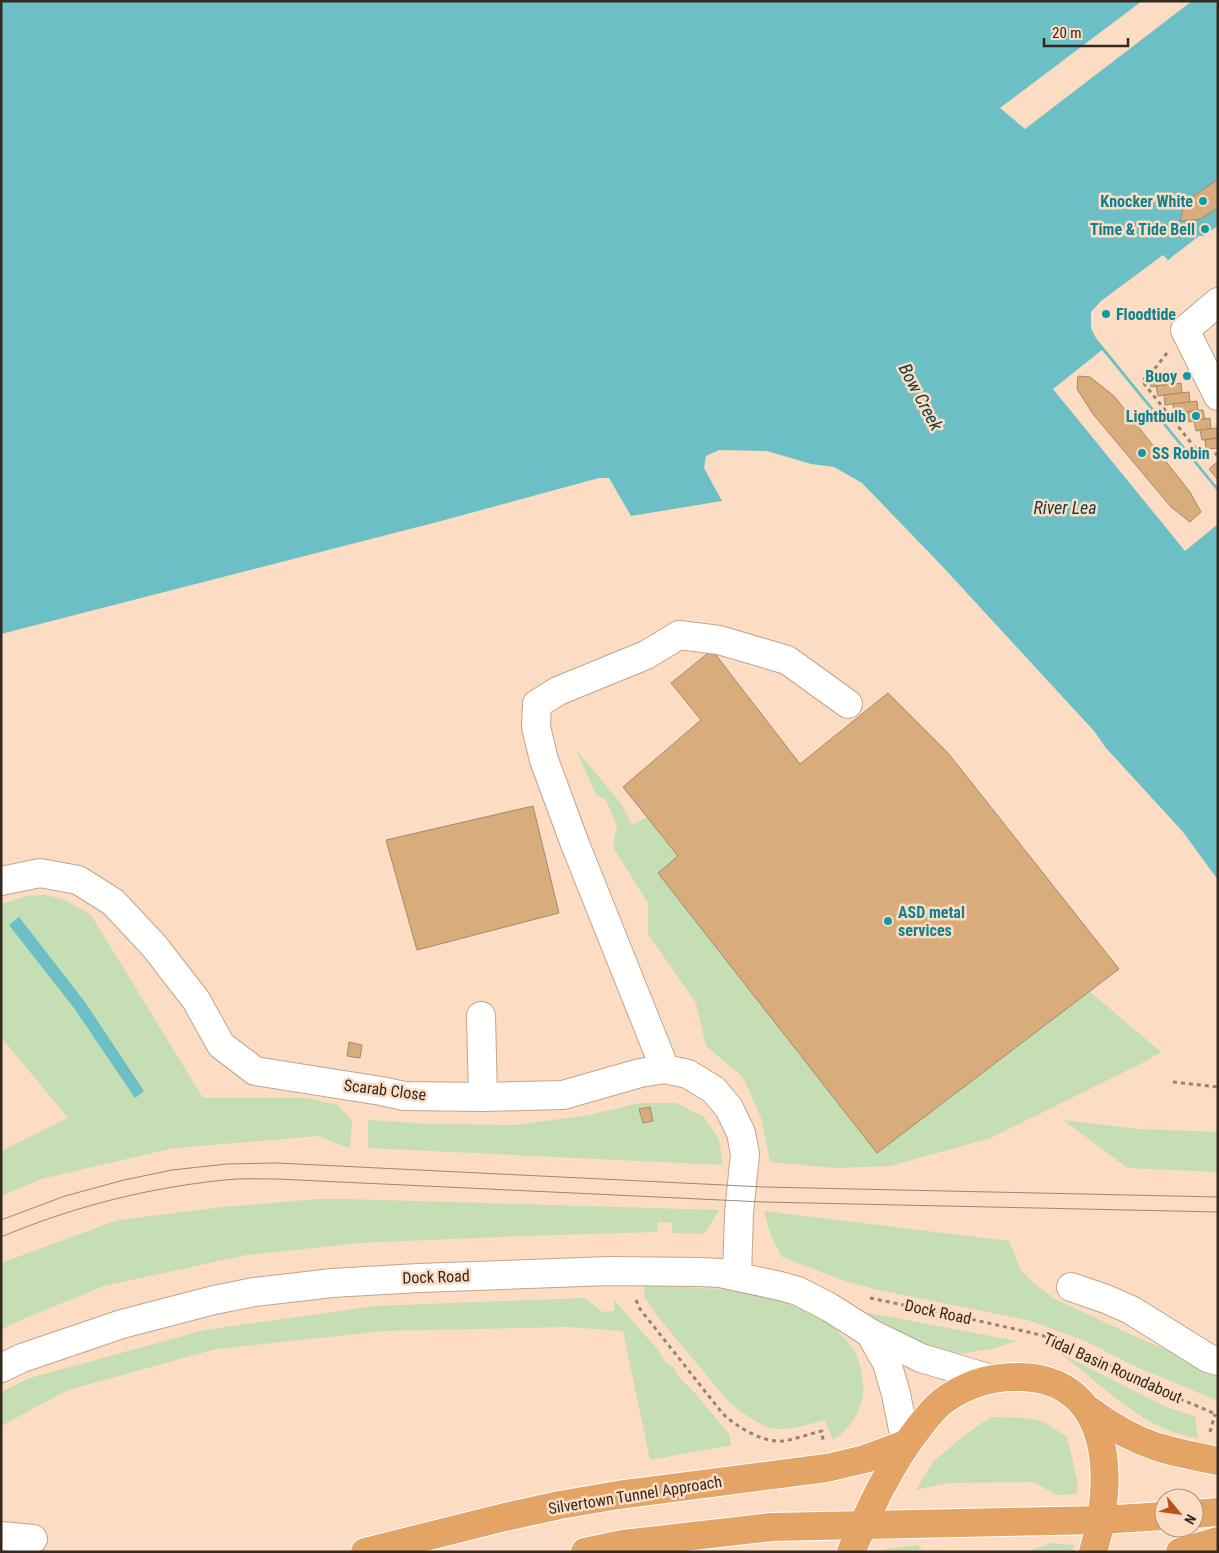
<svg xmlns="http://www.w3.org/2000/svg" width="1219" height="1553" font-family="'Roboto Condensed',sans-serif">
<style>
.green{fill:#c5deb4}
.water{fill:#6cc0c5}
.pier{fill:#fcdcc3}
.building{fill:#d9ac7c;stroke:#a38a6f}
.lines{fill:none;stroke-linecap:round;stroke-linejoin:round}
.minor-casing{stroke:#c3a48c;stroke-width:30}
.highway-casing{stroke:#fff;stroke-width:30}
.path{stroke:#988271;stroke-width:3;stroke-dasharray:4 4;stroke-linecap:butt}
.minor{stroke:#fff;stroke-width:28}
.highway{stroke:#e4a466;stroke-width:28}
.tram{stroke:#9f8876;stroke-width:1}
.culture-dot{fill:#0f9aa8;stroke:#fcdcc3;stroke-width:2}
.labels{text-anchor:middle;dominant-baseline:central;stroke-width:5;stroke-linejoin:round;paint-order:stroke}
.culture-label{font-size:16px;font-weight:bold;fill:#0d838f;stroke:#fcdcc3;text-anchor:end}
.street-label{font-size:16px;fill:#34281f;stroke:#fcdcc3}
.water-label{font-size:18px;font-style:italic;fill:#194144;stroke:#fcdcc3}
</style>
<rect width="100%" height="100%" fill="#fcdcc3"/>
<g class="green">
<path d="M576,750L620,802L632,825L647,817L678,856L658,873L877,1152L1089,991L1161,1052L1146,1061L991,1138L890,1166L835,1168L770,1162L761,1118L743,1077L706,1046L696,1003L648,934V903L613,847L617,826L606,800L596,795Z"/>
<path d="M46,895L65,900L91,915L203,1098H307L338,1105L352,1121L350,1149L319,1136L174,1148L41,1179L1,1196V1151L68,1118L1,1037V904L27,896Z"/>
<path d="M640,1103H676L704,1117L719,1139L723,1165L368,1148V1120L431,1124L516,1125L589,1115Z"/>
<path d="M1063,1120L1138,1129L1218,1132V1172L1128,1168Z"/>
<path d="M318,1199H346L719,1210L704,1234L672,1233V1223L658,1222L657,1232L522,1236L359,1243L246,1255L104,1286L18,1321L1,1330V1263L118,1220L224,1207Z"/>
<path d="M764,1211L1009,1241L1021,1271L1036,1285L1055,1299L1132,1335L1218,1372V1401L1130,1364L1085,1341L1031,1321L874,1289L842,1280L782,1257L771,1236Z"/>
<path d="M645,1285C664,1286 682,1287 701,1288C711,1289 722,1288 732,1290C774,1296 830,1313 854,1350C860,1360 861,1372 863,1383C866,1405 851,1429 833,1440L825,1420C809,1424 788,1432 771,1428C761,1426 736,1409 728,1401L658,1317L644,1296Z"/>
<path d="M585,1298L602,1312L614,1311V1300L659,1351L665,1362L674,1368L678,1376L694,1392L729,1434L731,1445L650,1460L623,1331L567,1327L383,1331L216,1349L68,1390L1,1426V1392L30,1378L205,1330L375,1306Z"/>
<path d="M864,1312L1017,1341L991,1349L952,1355L894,1335Z"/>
<path d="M1058,1352L1166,1407L1195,1416L1198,1438C1192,1437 1185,1436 1179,1434C1131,1419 1098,1380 1058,1352Z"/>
<path d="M991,1417L1023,1418L1044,1422L1067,1437L1077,1480V1494L1056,1495L1034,1482L948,1483L916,1490L934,1461L966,1434Z"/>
<path d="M1051,1543L1074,1545L1072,1552H1027Z"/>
<path d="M917,1545L924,1552H885L886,1549Z"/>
</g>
<g class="water">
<path d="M1,1H1218V226L1203,236H1199L1168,260L1163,255L1101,301L1091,312V328L1096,338L1218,488V880L1183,832L1106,748L1094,731L943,567L862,483L834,467L811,464L767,451L719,450L706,456L704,468L722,501L631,516L609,478H599L441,521L1,634Z"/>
<path d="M19,917L85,1002L144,1091L135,1098L74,1008L9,925Z"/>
</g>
<g class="pier">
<path d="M1142,1H1192L1025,129L1000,108Z"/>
<path d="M1102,350L1218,492V524L1185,551L1053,389Z"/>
</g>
<g class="building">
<path d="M1218,179V208L1200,219L1180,221L1183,210L1191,198Z"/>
<path d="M1174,374L1175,383L1151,387L1149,377Z"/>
<path d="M1078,376L1090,377L1114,396L1190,492L1201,512L1190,522L1171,507L1093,414L1077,389Z"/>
<path d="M1181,383L1182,393L1158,396L1156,386Z"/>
<path d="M1189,392L1190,402L1165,405L1164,395Z"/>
<path d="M1197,401L1198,410L1174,414L1173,404Z"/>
<path d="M1203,410L1205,419L1189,422L1187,412Z"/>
<path d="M1210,418L1211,429L1196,431L1194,421Z"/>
<path d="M1217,428L1218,438L1202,440L1200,430Z"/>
<path d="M1218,438V448L1206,449L1205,440Z"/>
<path d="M1217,462L1218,464V480L1209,469Z"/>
<path d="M712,650L800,764L888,693L948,753L1119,969L877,1153L658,873L678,856L623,787L701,720L671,683Z"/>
<path d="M533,806L559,913L417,950L386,840Z"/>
<path d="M349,1042L362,1045L360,1058L347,1056Z"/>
<path d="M650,1107L653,1121L643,1123L639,1109Z"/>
</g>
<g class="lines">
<defs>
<g id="minor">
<path d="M1218,302L1185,330L1218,396"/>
<path d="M1,881L40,873L78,880L113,902L155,947L196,1000L221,1045L255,1071L381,1091L404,1096L483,1097L563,1095L640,1073L665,1069L688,1074L714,1090L729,1108L741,1133L745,1154L739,1213L737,1276"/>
<path d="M481,1016L483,1097"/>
<path d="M665,1069L575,844L544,760L536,727L537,704L558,691L646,655L679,635L719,640L787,660L848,704"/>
<path d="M1071,1287L1106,1299L1131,1310L1208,1358L1218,1361"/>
<path d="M870,1333L887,1363L896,1394L906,1444"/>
<path d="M1,1368L22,1358L122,1324L214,1300L254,1292L332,1283L419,1278L609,1271L700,1272L720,1273L780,1286L798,1291L829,1307L870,1333L921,1358L991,1379"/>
<path d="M1,1536L33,1539"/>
</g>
<g id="highway">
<path d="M1089,1410C1109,1425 1133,1439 1157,1447C1177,1453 1198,1457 1218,1461"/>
<path d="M1194,1514L1218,1512"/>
<path d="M365,1552L505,1517L560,1505L618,1495L827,1468L865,1459L906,1444"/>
<path d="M585,1552L623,1544L772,1527L1101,1520L1164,1516"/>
<path d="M851,1552C870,1508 890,1464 920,1426C927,1417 934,1408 943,1401C966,1384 993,1376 1021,1377C1115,1380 1114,1484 1093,1552"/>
<path d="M1180,1552L1218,1541"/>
</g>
</defs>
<use href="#minor" class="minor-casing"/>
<use href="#highway" class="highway-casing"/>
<g class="path">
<path d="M1167,353L1157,366L1142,381L1196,449L1208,454H1218"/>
<path d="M1173,1082L1218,1087"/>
<path d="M870,1298L957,1316L1041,1335L1063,1342L1087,1353L1136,1380L1218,1415"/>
<path d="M636,1300L640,1309L723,1414C737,1427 763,1443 783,1441C796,1439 809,1434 822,1431L823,1441"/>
<path d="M1210,1432L1215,1414"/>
</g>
<use href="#minor" class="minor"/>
<use href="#highway" class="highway"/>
<g class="tram">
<path d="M1,1220L65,1196L124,1180L172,1170L227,1164L277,1163L764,1187L1218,1197"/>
<path d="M1,1237C72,1207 147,1188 224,1180C241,1178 259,1179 277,1179L763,1202L1218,1212"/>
</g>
</g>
<g class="culture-dot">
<circle cx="1203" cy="201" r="5"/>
<circle cx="1205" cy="229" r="5"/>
<circle cx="1106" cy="314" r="5"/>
<circle cx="1187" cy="376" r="5"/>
<circle cx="1196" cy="416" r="5"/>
<circle cx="1142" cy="453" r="5"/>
<circle cx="888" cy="921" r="5"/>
</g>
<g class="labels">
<g class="culture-label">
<text x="1193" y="201">Knocker White</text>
<text x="1195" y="229">Time &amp; Tide Bell</text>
<text x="1116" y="314" text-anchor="start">Floodtide</text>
<text x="1177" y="376">Buoy</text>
<text x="1186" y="416">Lightbulb</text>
<text x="1152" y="453" text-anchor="start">SS Robin</text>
<text x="898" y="912" text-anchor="start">ASD metal<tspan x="898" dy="18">services</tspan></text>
</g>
<g class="street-label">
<text transform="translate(385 1090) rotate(7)">Scarab Close</text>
<text transform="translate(436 1277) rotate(-2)">Dock Road</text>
<text transform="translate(938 1312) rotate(12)">Dock Road</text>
<text transform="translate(1113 1368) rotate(24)">Tidal Basin Roundabout</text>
<text transform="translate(635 1495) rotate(-9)">Silvertown Tunnel Approach</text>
</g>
<g class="water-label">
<text transform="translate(921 397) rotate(62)">Bow Creek</text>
<text x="1065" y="507">River Lea</text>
</g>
</g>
<rect width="1219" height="1553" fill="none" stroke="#34281f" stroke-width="5"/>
<g transform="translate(1179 1513) rotate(119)"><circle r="24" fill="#fcdcc3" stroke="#ac9481"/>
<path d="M0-4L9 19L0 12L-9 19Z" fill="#b7531f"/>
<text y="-8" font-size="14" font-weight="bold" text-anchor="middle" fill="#34281f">N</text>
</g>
<path d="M1044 38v8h84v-8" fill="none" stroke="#34281f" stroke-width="2.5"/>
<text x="1052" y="38" font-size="15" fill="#34281f" stroke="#fcdcc3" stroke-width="4" paint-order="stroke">20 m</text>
</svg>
